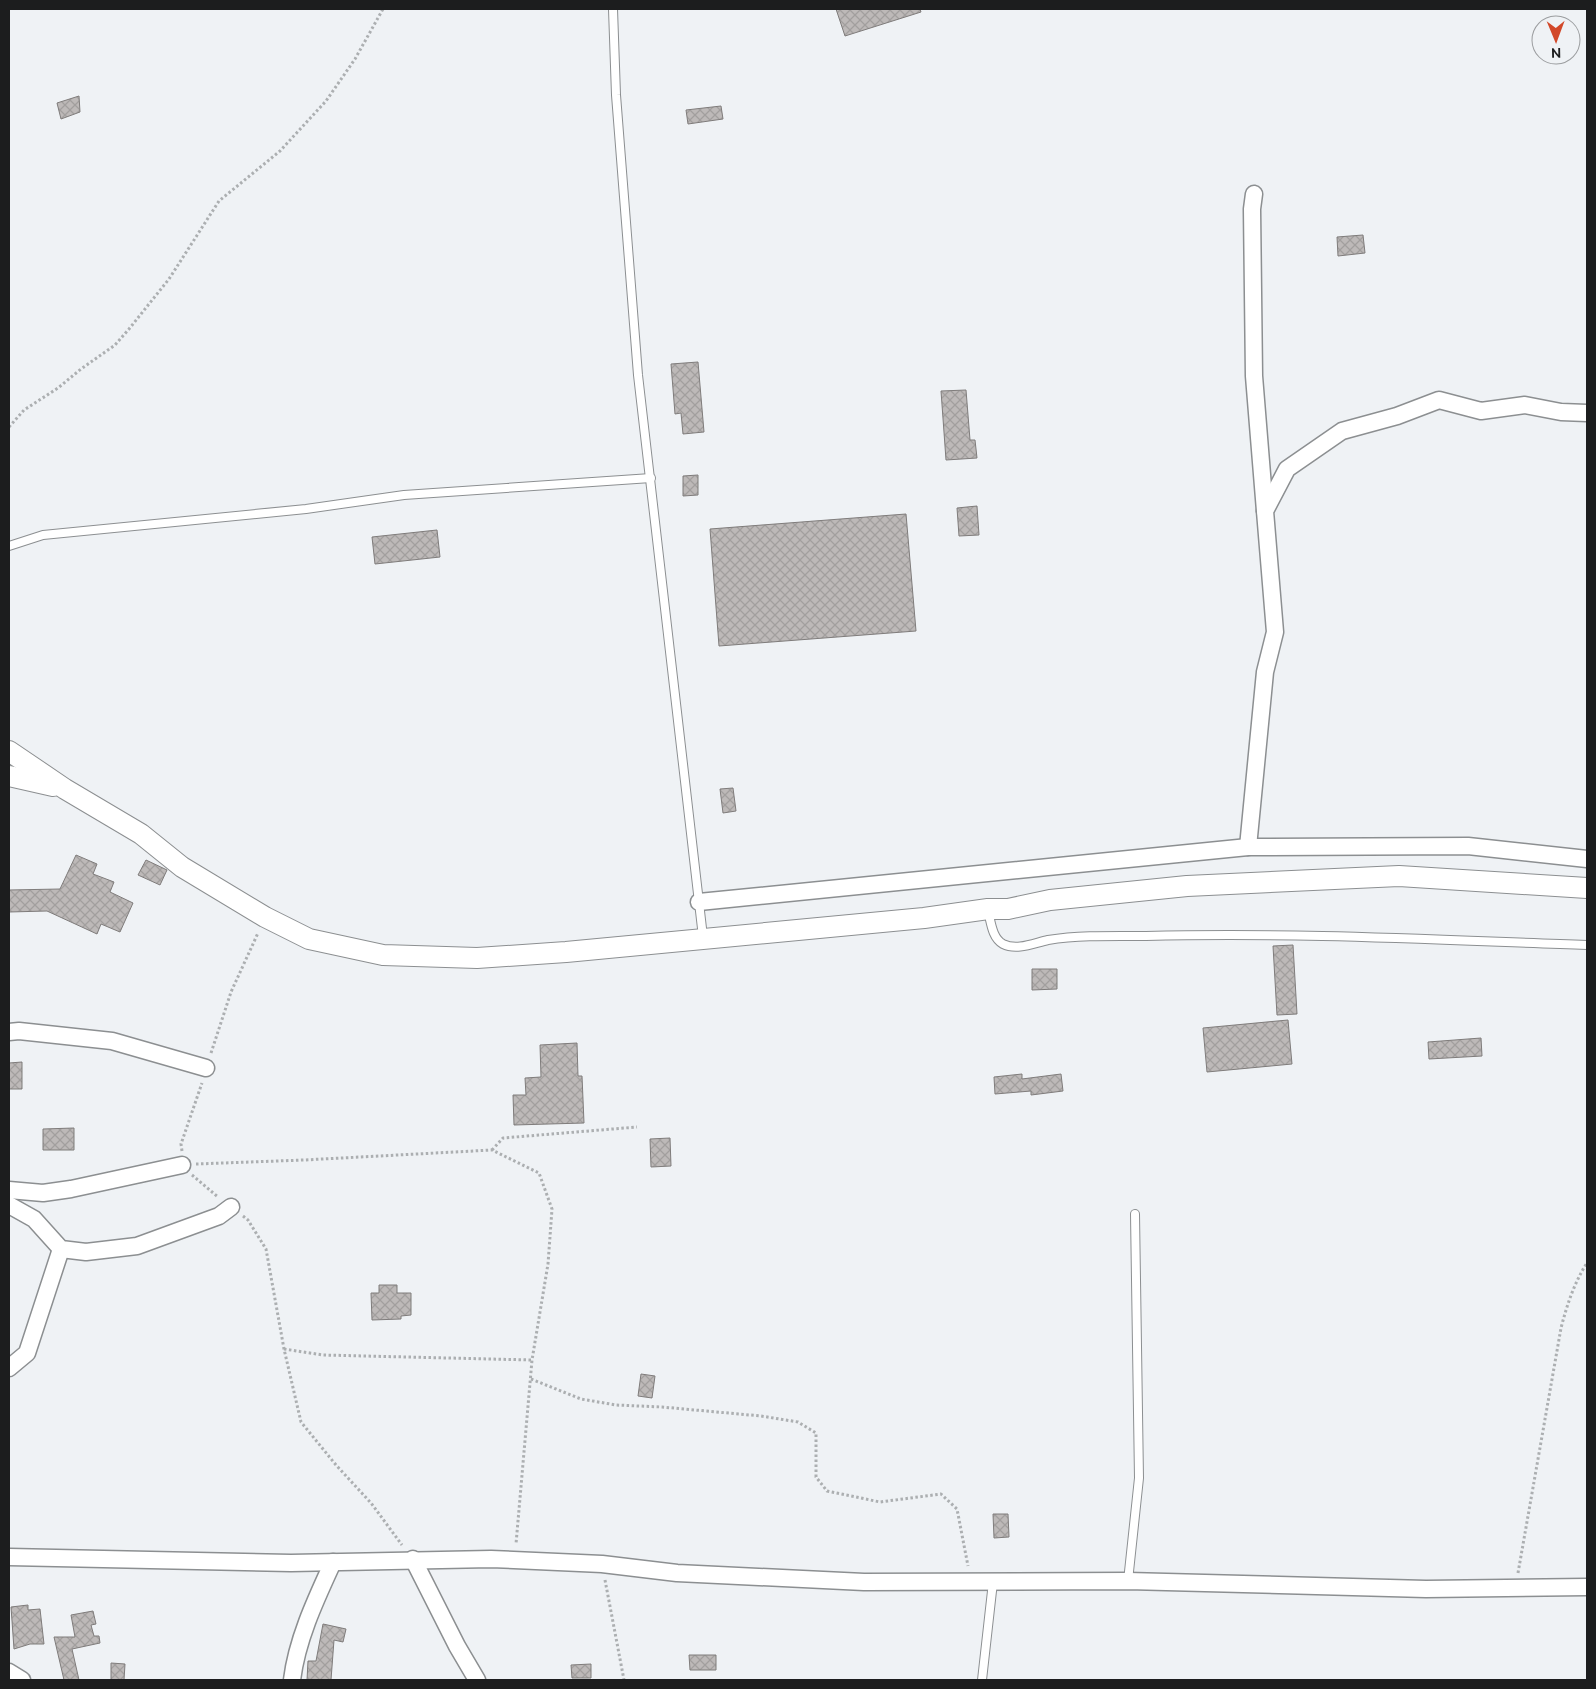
<svg xmlns="http://www.w3.org/2000/svg" width="1596" height="1689" font-family="Ubuntu,sans-serif">
<style>
.building{fill:url(#building-cross-hatch);stroke:#7f7c7b}
.lines{fill:none;stroke-linecap:round;stroke-linejoin:round}
.service-casing{stroke:#8c8f91;stroke-width:10}
.minor-casing{stroke:#8c8f91;stroke-width:19}
.tertiary-casing{stroke:#8c8f91;stroke-width:22}
.path{stroke:#acafb1;stroke-width:3;stroke-dasharray:2.5 2.5;stroke-linecap:butt}
.service{stroke:#fff;stroke-width:8}
.minor{stroke:#fff;stroke-width:16}
.tertiary{stroke:#fff;stroke-width:20}
</style>
<defs>
<pattern id="building-cross-hatch" width="8" height="8" patternUnits="userSpaceOnUse" patternTransform="scale(1.25)"><rect width="8" height="8" fill="#bdb9b8"/><path d="M0 0l8 8M0 8l8-8" fill="none" stroke="#a29f9e"/></pattern>
</defs>
<rect width="100%" height="100%" fill="#eff2f5"/>
<g class="building">
<path d="M836,9H920L921,12L845,36Z"/>
<path d="M79,96L80,112L61,119L57,103Z"/>
<path d="M721,106L723,119L688,124L686,110Z"/>
<path d="M1363,235L1365,253L1338,256L1337,237Z"/>
<path d="M698,362L704,432L683,434L681,413L675,414L671,364Z"/>
<path d="M966,390L970,440H975L977,458L946,460L941,391Z"/>
<path d="M698,475V495L683,496V476Z"/>
<path d="M977,506L979,535L959,536L957,508Z"/>
<path d="M906,514L916,631L719,646L710,529Z"/>
<path d="M437,530L440,557L375,564L372,537Z"/>
<path d="M733,788L736,811L723,813L720,789Z"/>
<path d="M76,855L97,864L93,874L114,882L110,892L133,903L120,932L101,924L97,934L47,911L9,912V890L60,889Z"/>
<path d="M146,860L167,870L160,885L138,875Z"/>
<path d="M1293,945L1297,1014L1277,1015L1273,946Z"/>
<path d="M1032,969H1057V989L1032,990Z"/>
<path d="M1288,1020L1292,1064L1207,1072L1203,1028Z"/>
<path d="M1481,1038L1482,1056L1429,1059L1428,1042Z"/>
<path d="M577,1043L578,1076H582L584,1123L514,1125L513,1095H526L525,1078L541,1077L540,1045Z"/>
<path d="M22,1062V1089H9V1063Z"/>
<path d="M1022,1074V1079L1061,1074L1063,1091L1031,1095V1091L995,1094L994,1077Z"/>
<path d="M74,1128V1150H43V1129Z"/>
<path d="M670,1138L671,1166L651,1167L650,1139Z"/>
<path d="M379,1285H397V1293H411V1315L401,1316V1319L372,1320L371,1293H379Z"/>
<path d="M641,1374L655,1376L652,1398L638,1396Z"/>
<path d="M993,1514H1008L1009,1537L994,1538Z"/>
<path d="M28,1605V1610L40,1609L44,1644H30L14,1649L11,1607Z"/>
<path d="M93,1611L96,1624L91,1625L94,1636H99L100,1643L72,1649L79,1680H64L54,1637H75L71,1615Z"/>
<path d="M323,1624L346,1629L343,1642L334,1640L331,1680H307L308,1661H316Z"/>
<path d="M689,1655H716V1670H690Z"/>
<path d="M111,1663L125,1664L124,1680H111Z"/>
<path d="M591,1664V1678H572L571,1665Z"/>
</g>
<g class="lines">
<defs>
<g id="service">
<path d="M613,9L616,95L638,375L703,937"/>
<path d="M9,546L43,535L306,509L404,495L651,478"/>
<path d="M988,911C991,922 992,938 1003,944C1017,951 1034,943 1048,940C1080,935 1113,936 1146,936C1293,932 1440,940 1587,945"/>
<path d="M1128,1581L1139,1478L1135,1214"/>
<path d="M982,1680L993,1582"/>
</g>
<g id="minor">
<path d="M1254,194L1252,209L1254,376L1265,511"/>
<path d="M1248,847L1265,672L1275,632L1265,511L1287,469L1342,431L1397,416L1439,400L1481,411L1525,405L1561,412L1587,413"/>
<path d="M699,902L1248,847L1468,846L1587,859"/>
<path d="M9,1032L19,1031L112,1041L206,1068"/>
<path d="M9,1190L43,1193L71,1189L182,1165"/>
<path d="M9,1205L34,1219L61,1249L86,1252L137,1246L219,1216L231,1207"/>
<path d="M9,1368L27,1353L61,1249"/>
<path d="M9,1557L291,1563L491,1559L602,1564L677,1573L864,1582L1128,1581L1426,1589L1587,1587"/>
<path d="M413,1559L457,1646L477,1680"/>
<path d="M9,1672L22,1680"/>
<path d="M292,1680C297,1639 316,1599 333,1562"/>
</g>
<g id="tertiary">
<path d="M9,751L65,789L141,834L182,867L265,917L309,939L383,955L477,958L566,952L924,918L988,909H1008L1050,900L1187,886L1399,876L1587,888"/>
<path d="M9,776L53,786"/>
</g>
</defs>
<use href="#service" class="service-casing"/>
<use href="#minor" class="minor-casing"/>
<use href="#tertiary" class="tertiary-casing"/>
<g class="path">
<path d="M9,427L24,410L58,388L81,369L115,345L129,329L169,279L219,201L280,151L326,101L355,59L383,9"/>
<path d="M211,1053L231,992L258,933"/>
<path d="M492,1150L503,1138L637,1127"/>
<path d="M182,1151L181,1144L202,1083"/>
<path d="M196,1164L304,1160L492,1150L539,1173L552,1209L548,1264L532,1360L516,1544"/>
<path d="M192,1175L218,1197"/>
<path d="M243,1216L248,1220L266,1249L284,1349L301,1422L336,1465L371,1503L402,1545"/>
<path d="M284,1349L323,1355L532,1360"/>
<path d="M531,1379L581,1399L616,1405L662,1407L761,1416L798,1422L816,1433V1477L827,1491L880,1502L941,1494L957,1509L968,1566"/>
<path d="M1518,1573L1561,1328C1567,1305 1574,1283 1587,1263"/>
<path d="M605,1580L624,1680"/>
</g>
<use href="#service" class="service"/>
<use href="#minor" class="minor"/>
<use href="#tertiary" class="tertiary"/>
</g>
<rect width="1596" height="1689" fill="none" stroke="#1c1d1e" stroke-width="20"/>
<g transform="translate(1556 40) rotate(179)"><circle r="24" fill="#eff2f5" stroke="#9b9d9f"/>
<path d="M0-4L9 19L0 12L-9 19Z" fill="#d24829"/>
<text y="-8" font-size="14" font-weight="bold" text-anchor="middle" fill="#1c1d1e">N</text>
</g>
</svg>
